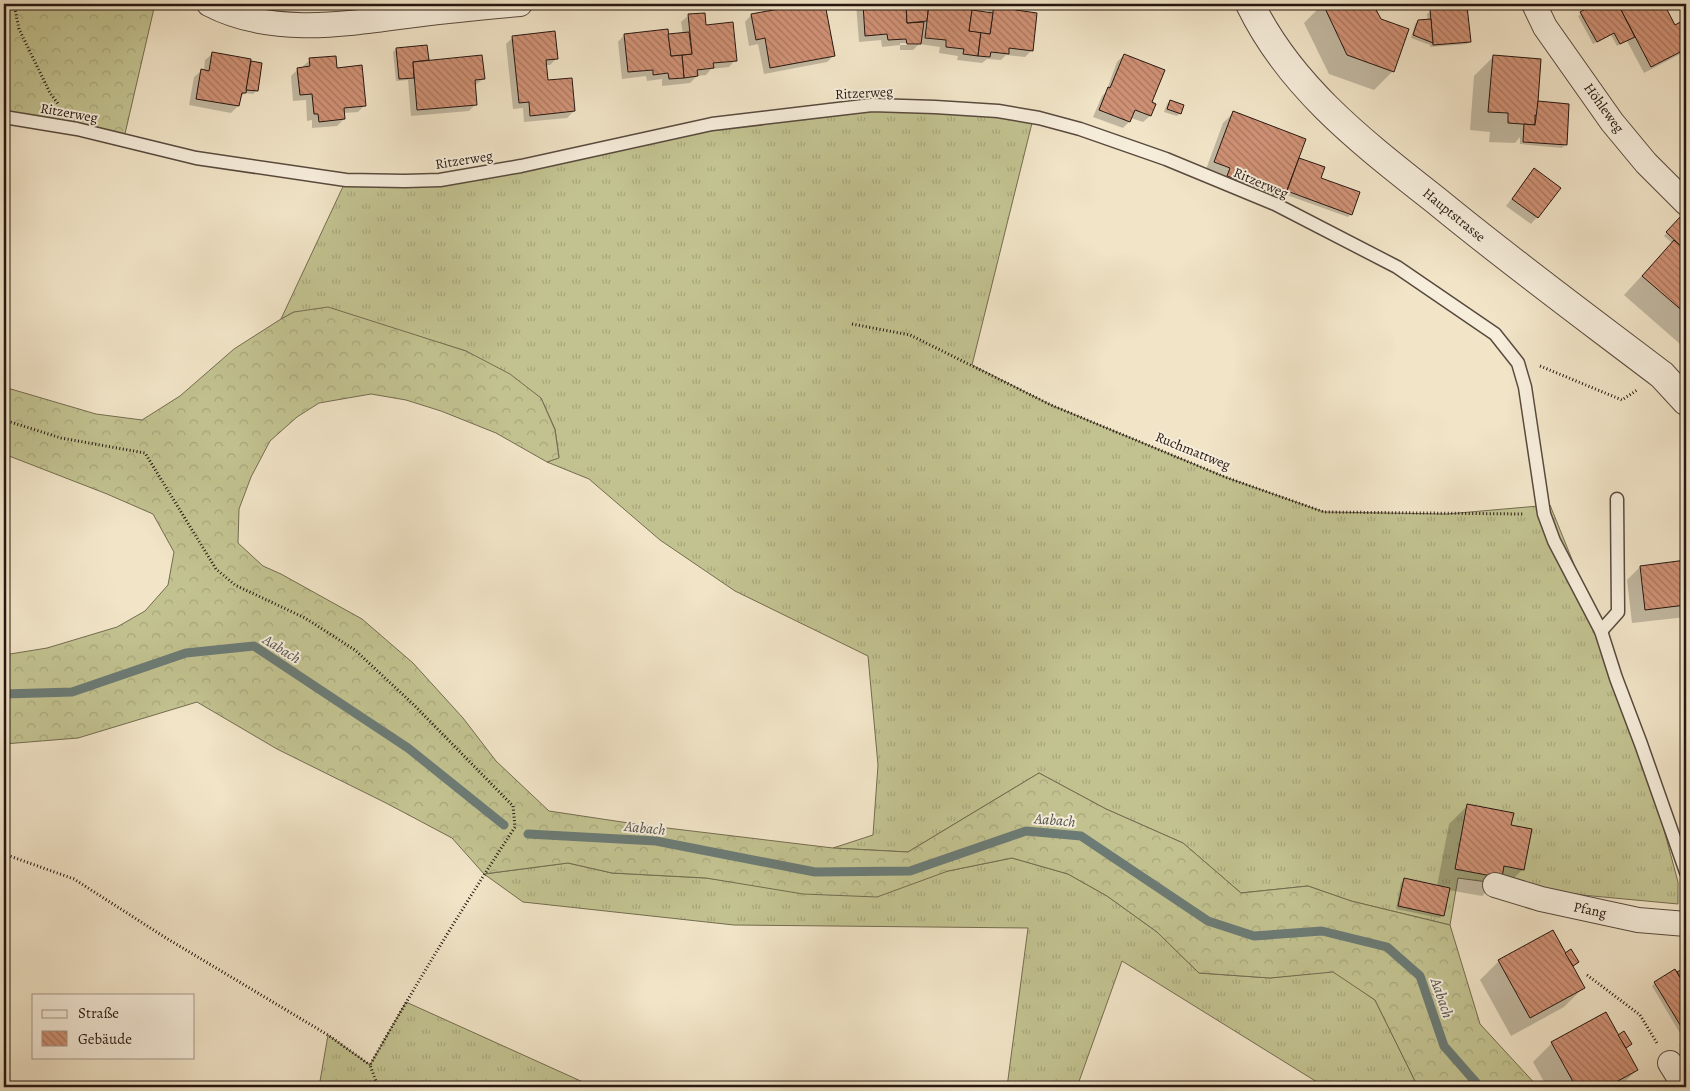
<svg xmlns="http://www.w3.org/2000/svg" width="1690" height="1091" font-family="Alegreya,serif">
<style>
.grass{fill:url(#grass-tufts);stroke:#746c50}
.forest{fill:url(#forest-crowns);stroke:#746c50}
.shadow{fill:#0003;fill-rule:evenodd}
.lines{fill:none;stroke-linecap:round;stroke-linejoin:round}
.stream{stroke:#6c7b75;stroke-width:9}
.building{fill:url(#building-back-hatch);stroke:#261711}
.service-casing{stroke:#594a3e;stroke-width:15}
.minor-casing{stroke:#594a3e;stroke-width:26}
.tertiary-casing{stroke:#594a3e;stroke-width:30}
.path{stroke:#261711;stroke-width:3;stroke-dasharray:1 2.5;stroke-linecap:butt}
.service{stroke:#f6eddb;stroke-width:12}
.minor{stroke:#f6eddb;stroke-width:24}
.tertiary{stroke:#f6eddb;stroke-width:28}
.labels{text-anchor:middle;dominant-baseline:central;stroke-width:4;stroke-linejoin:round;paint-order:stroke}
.street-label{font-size:14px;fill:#261711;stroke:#f6eddb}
.water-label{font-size:15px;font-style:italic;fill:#4f514b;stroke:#f6eddb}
</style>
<defs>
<pattern id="grass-tufts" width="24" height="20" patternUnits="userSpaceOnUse" patternTransform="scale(1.25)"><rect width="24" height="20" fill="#c2c290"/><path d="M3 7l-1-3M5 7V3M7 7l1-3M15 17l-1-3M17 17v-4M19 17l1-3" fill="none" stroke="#a7a67b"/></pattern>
<pattern id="forest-crowns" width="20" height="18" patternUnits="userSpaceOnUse" patternTransform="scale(1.25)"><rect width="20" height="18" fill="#c2c290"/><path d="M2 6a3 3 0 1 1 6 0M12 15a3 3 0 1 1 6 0" fill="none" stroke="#a7a67b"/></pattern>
<pattern id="building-back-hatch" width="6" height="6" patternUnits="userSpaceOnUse" patternTransform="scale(1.25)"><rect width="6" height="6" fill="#d09276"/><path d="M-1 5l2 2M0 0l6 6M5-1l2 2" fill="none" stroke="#a9765f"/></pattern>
</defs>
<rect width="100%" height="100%" fill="#f1e4c7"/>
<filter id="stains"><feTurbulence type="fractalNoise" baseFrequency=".004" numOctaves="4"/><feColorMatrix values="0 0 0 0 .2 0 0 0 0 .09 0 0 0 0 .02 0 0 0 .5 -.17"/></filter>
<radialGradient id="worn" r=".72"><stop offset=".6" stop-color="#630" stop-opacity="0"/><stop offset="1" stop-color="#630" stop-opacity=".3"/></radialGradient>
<g class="grass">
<path d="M873,102L1034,115L972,365L1051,405L1225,477L1324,512L1447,514L1550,505L1601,631L1641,744L1678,882V904L1582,895L1458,878L1450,925L1351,901L1308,886L1241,893L1183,843L1106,809L1039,773L908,852L833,848L873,835L878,765L868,656L735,591L660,540L589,479L547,462L559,457L555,429L541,398L466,351L423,338L294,312L281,319L347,178L442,176Z"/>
<path d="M1012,858L1068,874L1107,896L1157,932L1199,973L1270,978L1333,971L1375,1000L1418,1087H1325L1122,961L1077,1087H1007L1028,928L734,925L523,902L484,874L568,863L612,873L706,878L750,884L948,871Z"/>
<path d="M406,1002L594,1087H319L328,1035L370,1065Z"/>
</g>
<g class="forest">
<path d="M4,4H155L124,138L4,117Z"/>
<path d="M328,307L466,351L510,374L541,398L555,430L559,458L547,462L496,433L441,411L406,400L371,394L319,403L297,417L270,441L251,477L239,509L238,543L263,566L281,574L362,619L413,663L463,718L496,761L549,811L642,825L833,848L908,852L1039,773L1106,809L1183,843L1241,893L1308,886L1351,901L1450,925L1480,1024L1538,1087H1418L1375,1000L1333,972L1270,978L1199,973L1157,932L1107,896L1068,874L1012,858L948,871L877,897L803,894L706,878L612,873L568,863L484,874L452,838L386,803L277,749L197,702L78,738L4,744V655L47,648L117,627L145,611L168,585L174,552L153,514L107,494L4,454V387L96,414L142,420L180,396L234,349L281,319L294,312Z"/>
</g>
<g class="shadow">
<path d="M814,4H824L834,55L827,62L764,74L758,44L749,46L745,22L751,15Z"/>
<path d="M856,4H972L971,11L988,13L989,4H1015L1014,12L1031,51L1025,57L1006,55L1001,60L987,59L982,63L957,60L958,56L939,53L940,47L919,44L913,50H900V45L882,47L881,40L859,42ZM900,43H916V45H900Z"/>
<path d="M1323,4H1372L1380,20L1393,71L1374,90L1329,74L1304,23Z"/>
<path d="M1598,4H1666L1663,5L1674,27L1684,21L1686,26V51L1644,73L1627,41L1617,46L1611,35L1593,44L1578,16Z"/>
<path d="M1431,11L1470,41L1467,44L1430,47V45L1411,38L1415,24L1418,21H1428L1427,14Z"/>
<path d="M704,14L705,26L735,60L729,67L711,69L706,75L697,76L690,83L662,86V79L647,81L646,76L622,79L618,42L624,35L667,36L683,34L681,22L688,16Z"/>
<path d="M513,37L557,58L550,65H546L547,82L574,111L567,118L524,122L523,108L513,109L506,44Z"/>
<path d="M426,46L428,62L483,79L474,86L476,104L469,111L411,116L408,80L396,81L393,52L396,49Z"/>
<path d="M212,54L260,64L256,91L253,94L245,93L240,97L238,106L231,113L189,105L194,77L201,71H204L205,60Z"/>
<path d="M1124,55L1150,103V116L1143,122L1131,118L1129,122L1123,128L1093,117L1102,96L1106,92L1117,62Z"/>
<path d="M1493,57L1535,105L1565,145L1562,148L1520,144V137L1515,143L1489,142L1490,132L1470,130L1474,76Z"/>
<path d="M310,60L336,69L365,105L358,112L343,113L344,119L337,126L312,128V120L307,121L306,100L293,101L291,76L298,69L303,68V66Z"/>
<path d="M1170,101L1180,113L1177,116L1164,112L1167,104Z"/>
<path d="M1233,113L1296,163L1299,159L1320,179L1351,214L1348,217L1284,194L1283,197L1273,207L1205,172L1223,123Z"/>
<path d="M1534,170L1537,217L1531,224L1506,206L1528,177Z"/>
<path d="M1681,217L1686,222V338L1680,344L1624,295L1672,243L1664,236Z"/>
<path d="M1686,561V617L1632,623L1627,580L1640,567Z"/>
<path d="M1468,805L1510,826L1523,869L1504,888L1492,886L1482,896L1448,890L1443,915L1440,918L1396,909L1401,883L1404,880L1437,886L1449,824Z"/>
<path d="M1552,932L1565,955L1574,965L1571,967L1583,988L1564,1007L1511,1036L1480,980L1499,961Z"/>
<path d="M1686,968V1037L1684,1033L1681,1035L1652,986L1655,983L1677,974Z"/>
<path d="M1618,1036L1627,1047L1625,1048L1637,1070L1619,1087H1547L1533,1062L1552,1043Z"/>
<path d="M1686,1038V1057L1679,1045Z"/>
</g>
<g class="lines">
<g class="stream">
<path d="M4,694L72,692L186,653L254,646L408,748L504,825"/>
<path d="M528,834L656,841L815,872L910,871L1026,831L1081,836L1208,921L1254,936L1322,931L1387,947L1420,976L1444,1046L1480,1087"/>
</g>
</g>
<g class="building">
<path d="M807,4H825L835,56L770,68L765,38L756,40L751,14Z"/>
<path d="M863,4H906L907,23L924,22L921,44H907L906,39L888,40L887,34L865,36Z"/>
<path d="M906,4H929L927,21L907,23Z"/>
<path d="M929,4H973L969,31L981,32L978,56L963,54L964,49L946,47V40L925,38Z"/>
<path d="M994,4H1016V10L1037,13L1033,51L1009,48V54L991,52L990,57L978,56L981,32L990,34Z"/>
<path d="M1323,4H1373L1381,19L1409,29L1394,72L1347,55Z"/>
<path d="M1595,4H1618L1635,37L1620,44L1614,33L1597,42L1580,12Z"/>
<path d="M1618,4H1664L1675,25L1684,20L1686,23V49L1651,67Z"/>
<path d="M1467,6L1471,42L1433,45L1430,9Z"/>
<path d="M972,10L993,13L990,34L969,31Z"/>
<path d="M705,13L706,25L733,22L737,61L713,63L714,68L697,70L698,76L684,78L682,55L692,54L688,14Z"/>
<path d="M1431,19L1433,43L1413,35L1418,20Z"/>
<path d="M668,29L671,56L682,55L684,78L669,79L668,73L653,75V70L628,72L624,34Z"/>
<path d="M555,31L558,59L546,60L548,80L572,78L575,111L530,116L529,102L519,103L512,36Z"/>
<path d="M689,32L692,54L671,56L668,34Z"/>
<path d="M427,45L429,60L413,62L414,78L399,79L396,48Z"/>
<path d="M212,52L251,59L246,93H242L239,106L196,99L201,69L209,71Z"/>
<path d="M1124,54L1165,70L1152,102L1156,104L1151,116L1135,110L1130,122L1099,110L1108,87L1110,88Z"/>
<path d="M482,55L485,79L475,80L477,105L417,110L413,62Z"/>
<path d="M1493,55L1541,59L1537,116L1535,115V125L1508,123V113L1488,112Z"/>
<path d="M336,56L337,68L362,65L366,106L344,108L345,119L319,122L318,114H314L312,94L300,95L297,68L310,66L309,58Z"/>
<path d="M251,61L262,63L258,91L246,90Z"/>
<path d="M1170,100L1184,105L1181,114L1167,109Z"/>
<path d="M1538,101L1569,104L1567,145L1523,142L1524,124L1535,125Z"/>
<path d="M1233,111L1306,139L1284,198L1227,176L1230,168L1214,162Z"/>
<path d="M1299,158L1325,167L1321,178L1360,192L1352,215L1287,191Z"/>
<path d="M1534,168L1561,188L1538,218L1512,199Z"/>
<path d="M1681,216L1686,220V251L1666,232Z"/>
<path d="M1674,240L1686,251V314L1642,276Z"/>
<path d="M1686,560V605L1645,610L1640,566Z"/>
<path d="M1467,804L1514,813L1511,825L1532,829L1524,870L1504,866L1502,878L1455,869Z"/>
<path d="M1404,878L1450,888L1444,916L1398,906Z"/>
<path d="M1553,930L1585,988L1530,1018L1498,960Z"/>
<path d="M1571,949L1579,962L1573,966L1565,953Z"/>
<path d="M1686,967V988L1677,972Z"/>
<path d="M1675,969L1686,988V1032L1685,1033L1654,982Z"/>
<path d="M1606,1012L1638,1070L1607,1087H1576L1551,1042Z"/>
<path d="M1624,1031L1632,1044L1626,1048L1618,1035Z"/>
</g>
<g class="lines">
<defs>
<g id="service">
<path d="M4,117L77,129L196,158L346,180L405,181L440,180L521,166L712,124L872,105L935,107L998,111L1039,118L1080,129L1166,159L1275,204L1397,267L1495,334L1518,363L1525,387L1544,514L1554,541L1601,631L1616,678L1641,744L1686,872"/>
<path d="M1601,631L1618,612L1617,499"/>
</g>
<g id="minor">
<path d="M209,4C274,38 352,23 422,14C454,10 487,7 520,4"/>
<path d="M1534,4L1545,27L1612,122L1646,163L1686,203"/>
<path d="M1495,885L1541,899L1638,920L1686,924"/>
<path d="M1670,1063L1685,1087"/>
</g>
<path id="tertiary" d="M1250,4C1291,89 1366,145 1438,202C1511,262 1587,318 1662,375L1686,401"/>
</defs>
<use href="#service" class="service-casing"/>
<use href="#minor" class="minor-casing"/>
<use href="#tertiary" class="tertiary-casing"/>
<g class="path">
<path d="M14,4L19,29L50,93L59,105"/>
<path d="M852,324L910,335L1051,405L1225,477L1324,512L1523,514"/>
<path d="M1540,366L1622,400L1637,390"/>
<path d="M4,420L61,438L145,453L216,569L235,585L305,618L355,650L414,705L513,806L515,827C464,905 416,984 370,1065L378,1087"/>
<path d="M4,854L74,879L166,938L328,1035L370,1065"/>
<path d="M1587,975L1640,1015L1657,1043"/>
</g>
<use href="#service" class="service"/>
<use href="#minor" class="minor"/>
<use href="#tertiary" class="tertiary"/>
</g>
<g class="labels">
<g class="street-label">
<text transform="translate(864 93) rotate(-3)">Ritzerweg</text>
<text transform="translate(1604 108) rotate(54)">Höhleweg</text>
<text transform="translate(69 113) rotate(10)">Ritzerweg</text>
<text transform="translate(464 160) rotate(-9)">Ritzerweg</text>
<text transform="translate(1261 183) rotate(23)">Ritzerweg</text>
<text transform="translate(1454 215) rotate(39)">Hauptstrasse</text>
<text transform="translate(1193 451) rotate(22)">Ruchmattweg</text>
<text transform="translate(1590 910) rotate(12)">Pfang</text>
</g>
<g class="water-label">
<text transform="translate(282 649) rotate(32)">Aabach</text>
<text transform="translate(1055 820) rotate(5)">Aabach</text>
<text transform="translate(645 828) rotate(6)">Aabach</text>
<text transform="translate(1442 998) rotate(71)">Aabach</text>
</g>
</g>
<rect width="1690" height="1091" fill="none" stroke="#f1e4c7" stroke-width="20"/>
<rect x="5" y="5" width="1680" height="1081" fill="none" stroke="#261711" stroke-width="2.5"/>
<rect x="10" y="10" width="1670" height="1071" fill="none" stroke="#261711"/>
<rect x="32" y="994" width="162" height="65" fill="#f6eddb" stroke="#a3978a"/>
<rect x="42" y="1010" width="25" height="8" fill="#f6eddb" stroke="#a3978a"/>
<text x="78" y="1018" font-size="15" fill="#261711">Straße</text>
<rect x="42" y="1031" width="25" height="15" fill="url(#building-back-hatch)" stroke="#a3978a"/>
<text x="78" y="1044" font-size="15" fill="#261711">Gebäude</text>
<rect width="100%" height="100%" filter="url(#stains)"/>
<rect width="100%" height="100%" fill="url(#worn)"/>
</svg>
